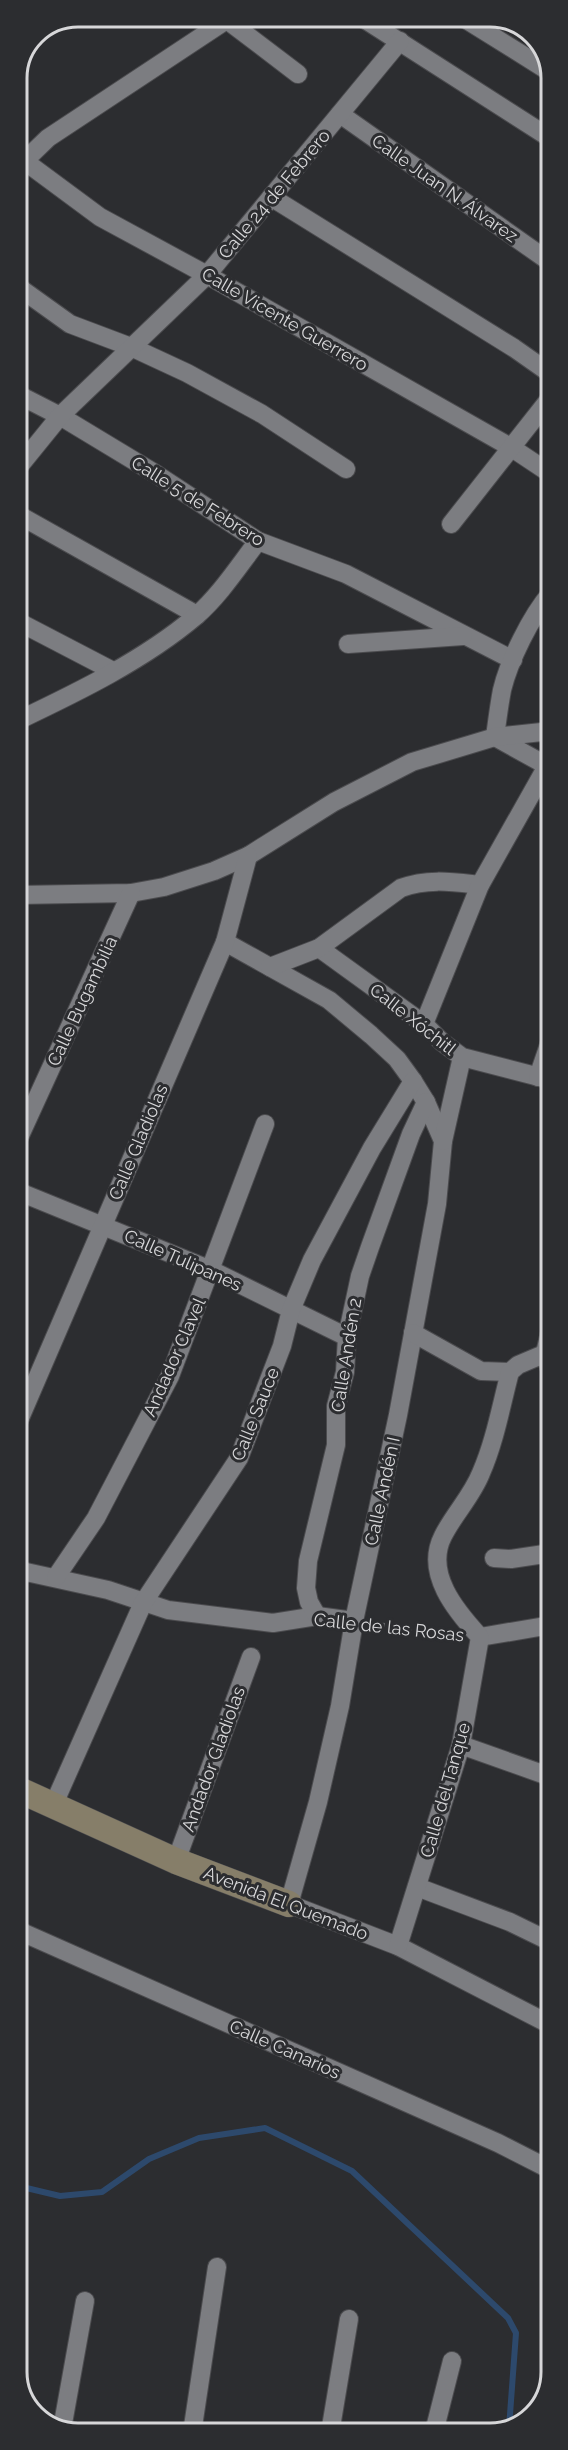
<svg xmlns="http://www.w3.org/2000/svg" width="568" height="2450" font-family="Raleway,sans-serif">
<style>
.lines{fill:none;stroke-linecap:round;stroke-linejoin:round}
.stream{stroke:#2d496c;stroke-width:6}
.street-casing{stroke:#4b4b4e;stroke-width:20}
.secondary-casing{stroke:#4b4b4e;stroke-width:27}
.path{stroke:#636467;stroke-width:4;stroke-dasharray:6 3;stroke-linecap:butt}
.street{stroke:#7c7d81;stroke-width:18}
.secondary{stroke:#867e69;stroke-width:26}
.labels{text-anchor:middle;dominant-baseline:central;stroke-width:6;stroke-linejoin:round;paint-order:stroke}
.street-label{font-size:18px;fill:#d7d7d9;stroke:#2c2d30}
.rim{fill:none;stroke:#d7d7d9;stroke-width:3}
</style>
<rect width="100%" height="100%" fill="#2c2d30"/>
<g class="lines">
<path class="stream" d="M18,2186L60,2196L102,2192L149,2159L199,2138L265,2128L352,2171L508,2318L516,2333L509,2428"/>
<defs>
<g id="street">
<path d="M361,17L550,138"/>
<path d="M462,17L550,72"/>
<path d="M227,20L298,74"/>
<path d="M340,114L550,262"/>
<path d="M23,160L100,217L207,275L512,448L551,474"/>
<path d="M17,168L48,138L231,17"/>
<path d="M271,197L514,348L551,374"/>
<path d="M17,286L70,324L131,347L187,373L262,414L346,469"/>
<path d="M17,394L60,416L156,474L258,541L346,574L513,660"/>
<path d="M17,469L60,416L207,275L400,41"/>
<path d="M17,514L197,615"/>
<path d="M451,524L551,397"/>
<path d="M17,621L113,671"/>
<path d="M348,644L463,636"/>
<path d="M17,721C78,692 144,660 196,616C220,595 238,567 258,541"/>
<path d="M495,737C497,722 499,706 502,690C509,661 531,616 551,593"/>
<path d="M495,737L551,768"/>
<path d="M17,895L131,893L164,887L214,871L248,856L334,802L412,762L495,737L551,731"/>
<path d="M225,942L329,1000L371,1035L397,1059L413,1081L426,1102L443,1141L437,1204L398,1415L354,1621L340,1706L318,1802L289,1904L398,1946L551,2025"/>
<path d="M319,948L424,1024L442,1042L462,1057L551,1080"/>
<path d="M270,967L319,948L401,888C428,878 453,882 480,885"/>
<path d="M424,1024L480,885L547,766"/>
<path d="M538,1077L551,1039"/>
<path d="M443,1141L462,1057"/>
<path d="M17,1142L131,893"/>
<path d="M17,1191L211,1270L347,1337"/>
<path d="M551,1328L545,1353L551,1374"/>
<path d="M413,1333L481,1371L510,1372"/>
<path d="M17,1425L225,942L248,856"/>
<path d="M494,1558L511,1559L551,1553"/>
<path d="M17,1570L108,1590L168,1610L273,1623L317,1616L354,1621"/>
<path d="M56,1577L96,1518L170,1376L265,1124"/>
<path d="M317,1616L309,1602L306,1588L308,1561L336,1445V1406L345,1372L347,1337L360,1276L370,1247L411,1134L426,1102"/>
<path d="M480,1637L551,1625"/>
<path d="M461,1745L551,1777"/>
<path d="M53,1806L143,1603L239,1458L282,1346L291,1310L312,1260L372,1148L413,1081"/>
<path d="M176,1861L251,1657"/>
<path d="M417,1887L510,1922L551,1942"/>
<path d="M17,1930L498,2143L551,2170"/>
<path d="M398,1946L461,1745L480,1637C456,1611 424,1573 443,1536C454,1514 472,1496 481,1473C495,1441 501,1406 510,1372L518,1365L551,1351"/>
<path d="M62,2429L85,2301"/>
<path d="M434,2432L452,2361"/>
<path d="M192,2433L217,2267"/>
<path d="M330,2433L349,2319"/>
</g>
<path id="secondary" d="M17,1789L176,1861L289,1904"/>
</defs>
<use href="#street" class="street-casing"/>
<use href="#secondary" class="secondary-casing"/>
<path class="path" d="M370,1623L455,1635"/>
<use href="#street" class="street"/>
<use href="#secondary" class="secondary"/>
</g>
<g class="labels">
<g class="street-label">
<text transform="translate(445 188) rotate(35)">Calle Juan N. Álvarez</text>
<text transform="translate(274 194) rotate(-50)">Calle 24 de Febrero</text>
<text transform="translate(285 319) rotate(30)">Calle Vicente Guerrero</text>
<text transform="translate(198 501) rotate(32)">Calle 5 de Febrero</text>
<text transform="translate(82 1001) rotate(-65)">Calle Bugambilia</text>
<text transform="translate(413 1019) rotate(38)">Calle Xóchitl</text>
<text transform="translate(138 1142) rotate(-67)">Calle Gladiolas</text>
<text transform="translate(183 1260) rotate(24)">Calle Tulipanes</text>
<text transform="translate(346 1355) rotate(-81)">Calle Andén 2</text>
<text transform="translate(174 1357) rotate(-66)">Andador Clavel</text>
<text transform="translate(255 1414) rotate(-68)">Calle Sauce</text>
<text transform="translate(382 1491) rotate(-78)">Calle Andén I</text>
<text transform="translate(389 1627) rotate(6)">Calle de las Rosas</text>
<text transform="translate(213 1759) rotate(-70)">Andador Gladiolas</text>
<text transform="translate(445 1790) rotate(-74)">Calle del Tanque</text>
<text transform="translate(286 1903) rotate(21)">Avenida El Quemado</text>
<text transform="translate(285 2049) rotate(24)">Calle Canarios</text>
</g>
</g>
<path d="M0 0H568V2450H0ZM78 27H490A51 51 0 0 1 541 78V2372A51 51 0 0 1 490 2423H78A51 51 0 0 1 27 2372V78A51 51 0 0 1 78 27Z" fill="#2c2d30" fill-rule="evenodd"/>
<path class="rim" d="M78 27H490A51 51 0 0 1 541 78V2372A51 51 0 0 1 490 2423H78A51 51 0 0 1 27 2372V78A51 51 0 0 1 78 27Z"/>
</svg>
